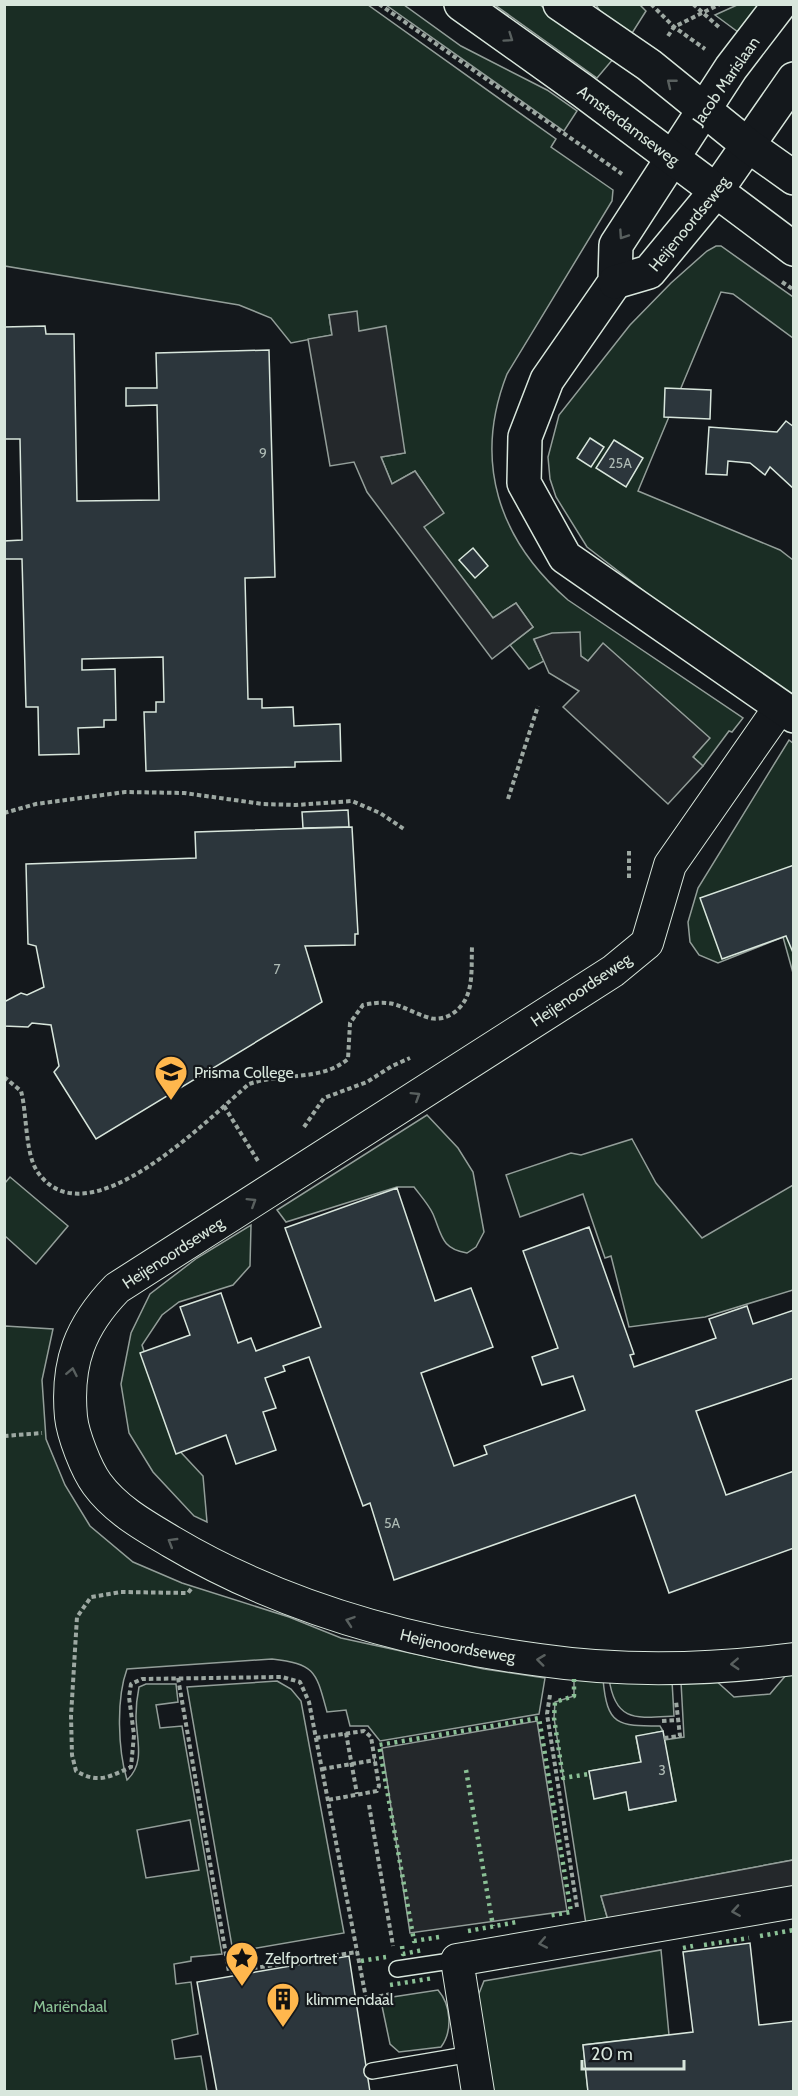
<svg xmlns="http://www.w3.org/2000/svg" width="798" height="2096" font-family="Cabin,sans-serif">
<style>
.green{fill:#1a2d24;stroke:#939e99;stroke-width:1.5;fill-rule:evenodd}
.parking{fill:#24282b;stroke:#939e99;stroke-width:1.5}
.building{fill:#2c363c;stroke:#d8e6dc;stroke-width:1.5}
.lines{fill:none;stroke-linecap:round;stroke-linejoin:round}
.lane-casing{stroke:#d8e6dc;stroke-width:18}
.street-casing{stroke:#d8e6dc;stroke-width:34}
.secondary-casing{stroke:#d8e6dc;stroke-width:36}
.primary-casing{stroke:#d8e6dc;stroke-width:36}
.path{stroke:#9da8a2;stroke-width:4;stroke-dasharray:4.5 3;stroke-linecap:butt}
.lane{stroke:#14181c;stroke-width:15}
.street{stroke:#14181c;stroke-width:32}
.secondary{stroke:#14181c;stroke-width:33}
.primary{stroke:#14181c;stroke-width:33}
.hedge{stroke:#8ac095;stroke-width:4.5;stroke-dasharray:3 4.5;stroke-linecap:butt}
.oneway{stroke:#59605f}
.labels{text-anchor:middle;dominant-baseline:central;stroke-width:4.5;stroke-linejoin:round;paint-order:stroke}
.number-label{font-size:14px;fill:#adbab4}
.street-label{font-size:16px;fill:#d8e6dc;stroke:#14181c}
.poi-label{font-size:16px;fill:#d8e6dc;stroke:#14181c;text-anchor:start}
.park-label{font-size:16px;fill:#8ac095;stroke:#14181c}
</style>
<rect width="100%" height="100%" fill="#14181c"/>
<g class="green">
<path d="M4,5H368L556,139L551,147L613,190L612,201L507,374C473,461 498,539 568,600L743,718L732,732L729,731L703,766L693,757L709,738L603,644L588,661L581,656L534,640L544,661L529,669L510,645L533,627L516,603L493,618L423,527L443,513L415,471L392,484L381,457L405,453L359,331L329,315L332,335L291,343L271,318L239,305L5,266Z"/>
<path d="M386,5H404L461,46L547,90L577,111L564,131Z"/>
<path d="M495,5H540L614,58L597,78Z"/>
<path d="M596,5H640L646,11L629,38L606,20Z"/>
<path d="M737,5H759L738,32L715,15Z"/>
<path d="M716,246H721L793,297V338L733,294L721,292L638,491L780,550L793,560V706L587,547L556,497L550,479L548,457L559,415L630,325L671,283L707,251Z"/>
<path d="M789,740L794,744L793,973L783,937L718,963L699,955L690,942L688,922L698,888Z"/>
<path d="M427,1115L458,1148L473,1172L484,1232L476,1247L467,1253C441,1249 442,1235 433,1214C429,1205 420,1195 414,1187H397L286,1222L277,1210Z"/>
<path d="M632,1139L656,1183L702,1238L793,1185V1290L705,1317L629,1327L611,1256L605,1258L583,1194L520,1217L506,1175L571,1153L581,1155Z"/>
<path d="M10,1177L68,1226L36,1264L5,1236V1183Z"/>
<path d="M251,1225L250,1266L233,1285L179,1302L162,1315L142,1345L175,1446L203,1476L207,1522L194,1516L153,1472L129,1433L121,1384L131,1333L150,1294L197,1258Z"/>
<path d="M5,1326L53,1329L42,1380L46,1439L65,1485L90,1526L133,1562L182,1583L289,1617L341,1638L484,1669L545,1678L539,1714L380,1741L368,1726H350L346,1710L327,1712C316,1672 316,1664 272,1659L127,1669C116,1699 118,1750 127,1780C146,1763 136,1738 136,1716C136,1707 137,1697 139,1687L146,1684H176L178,1702L156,1705L160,1728L182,1726L222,1954L191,1957V1961L174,1964L176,1984L191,1982L198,2034L172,2040L175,2059L201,2056L207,2091H5ZM190,1820L199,1870L146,1878L137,1830Z"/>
<path d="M787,1674H793V1860L601,1896L608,1920L586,1924L554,1718L555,1702L574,1696V1679H603C607,1726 618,1726 660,1726L663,1731L636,1737L641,1762L589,1771L594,1798L626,1792L630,1810L676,1801L664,1740L684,1737L681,1682L714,1679L734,1697L770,1694Z"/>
<path d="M609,1678L672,1681L674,1716C637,1718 615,1723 609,1678Z"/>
<path d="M277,1681L291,1689L301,1701L344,1933L233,1952L187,1687Z"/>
<path d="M661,1950L669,2035L583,2045L588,2091H492L478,1996L484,1981Z"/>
<path d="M438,1990C451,2005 453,2031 441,2047L399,2052L390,2044L382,2006L386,1998Z"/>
</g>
<g class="parking">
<path d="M357,311L359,331L386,326L405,453L381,457L392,484L415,471L444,513L424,527L493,618L516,603L533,627L492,659L367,492L354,462L330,466L308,339L332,335L329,315Z"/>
<path d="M580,632L581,656L588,661L603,643L710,738L693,757L703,766L668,804L563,707L579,691L549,673L534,639L552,633Z"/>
<path d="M537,1721L567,1911L410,1933L382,1748Z"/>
<path d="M793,1860V1888L608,1920L601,1896Z"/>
</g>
<g class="building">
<path d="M45,326L46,334H74L77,501L159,500L157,405L126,406V388H157L156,353L269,350L275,577L245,578L248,699H262V708L293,707L294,726L340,724L341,761L295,762V767L146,771L144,712H156V702H164L163,657L82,659V670L115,669L116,720H104V727L78,728L79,754L39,755L38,707H26L22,559H4V541L22,540L20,439H4V327Z"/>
<path d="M665,388L711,390L710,419L664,417Z"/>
<path d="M786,421L794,427V489L770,467L765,475L750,463L728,461L727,475L706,474L709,427L777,432Z"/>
<path d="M590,438L604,447L591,467L577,458Z"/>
<path d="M614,440L643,458L626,487L596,468Z"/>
<path d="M473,548L488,566L475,578L459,560Z"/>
<path d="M348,810L349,827L303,828L302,812Z"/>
<path d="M352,827L358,934H355V945L305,946L322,1002L96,1139L54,1072L59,1066L51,1025L32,1023L28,1027L4,1026V1002L21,993L27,995L44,987L36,946L28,944L26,864L196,858L195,832Z"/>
<path d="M794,865V955L786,936L722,959L700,898Z"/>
<path d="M397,1188L435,1301L471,1288L493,1347L421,1373L454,1466L487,1454L484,1446L585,1410L573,1376L542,1385L532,1357L558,1348L523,1251L589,1227L634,1354L630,1355L634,1367L716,1338L709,1319L747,1306L753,1324L794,1310V1378L696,1411L726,1495L794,1471V1548L669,1593L635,1495L394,1580L370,1503L363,1506L309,1357L283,1366L285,1371L265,1378L276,1408L263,1412L276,1450L236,1464L226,1435L176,1454L140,1353L190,1335L180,1307L221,1293L238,1343L251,1338L256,1351L321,1327L285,1228Z"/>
<path d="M663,1731L676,1801L629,1810L626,1792L594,1799L589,1771L641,1762L636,1736Z"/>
<path d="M750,1943L759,2025L794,2021V2092H588L583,2045L693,2032L683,1952Z"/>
<path d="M349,1956L370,2092H217L197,1982Z"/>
</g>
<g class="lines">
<defs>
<g id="lane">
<path d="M397,1969L457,1960"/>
<path d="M372,2071L471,2054"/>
</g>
<g id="street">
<path id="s1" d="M780,707L670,865L647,943L613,971L117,1288C80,1326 66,1363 71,1417C73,1435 86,1469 97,1484C116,1510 145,1526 172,1542C285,1609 411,1643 540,1660C623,1672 710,1670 794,1659"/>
<path d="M478,2092L457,1960L794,1902"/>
</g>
<g id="secondary">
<path d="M780,4L731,68L616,245L615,282L547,380L525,437L524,483L565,557L794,716"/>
<path id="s2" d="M615,282L649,272L716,191L794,79"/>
</g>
<g id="primary">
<path id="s3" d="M461,4L583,91L794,249"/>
<path d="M560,4L649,65L749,146L794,178"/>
</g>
</defs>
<use href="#lane" class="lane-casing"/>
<use href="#street" class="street-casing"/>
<use href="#secondary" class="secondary-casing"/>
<use href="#primary" class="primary-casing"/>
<g class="path">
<path d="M379,4L622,174"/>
<path d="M651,4L674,27L705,49"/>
<path d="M693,4L720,28"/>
<path d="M668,36L674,27L720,4"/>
<path d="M782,282L794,290"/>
<path d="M508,799L538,706"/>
<path d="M4,813L36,804L125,792L184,793L263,804L296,805L352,801L380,813L404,829"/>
<path d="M629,851V880"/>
<path d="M4,1077L21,1091C27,1113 25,1153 37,1171C86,1245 210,1117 249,1084C283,1072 320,1082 348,1059L350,1023L363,1005C398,998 400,1009 430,1018C436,1020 446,1018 452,1014C475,999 471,972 472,947"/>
<path d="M224,1106L258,1161"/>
<path d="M304,1127L324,1098L367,1082L392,1066L410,1058"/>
<path d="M4,1436L42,1433"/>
<path d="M191,1589L188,1593L121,1592L91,1597L77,1617L71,1716L72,1755L76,1771C98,1784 109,1777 131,1767L134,1735L129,1697L131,1684L142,1679L282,1677L300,1682L309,1702L366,1998"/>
<path d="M178,1678L229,1972L357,1952"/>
<path d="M550,1695L547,1714L577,1907"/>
<path d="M662,1721L678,1720"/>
<path d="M346,1733L357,1794"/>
<path d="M316,1738L364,1731L371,1737L379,1786L377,1791L328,1800"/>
<path d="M664,1738L680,1736L676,1701"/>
<path d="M322,1769L375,1760"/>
<path d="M369,1805L393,1946"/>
<path d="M357,2001L391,1994"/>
</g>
<use href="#lane" class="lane"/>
<use href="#street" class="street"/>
<use href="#secondary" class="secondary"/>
<use href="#primary" class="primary"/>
<g class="hedge">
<path d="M574,1679V1696L555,1702L554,1718L563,1778L589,1774"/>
<path d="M466,1770L493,1926"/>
<path d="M468,1931L517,1922"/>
<path d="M760,1936L794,1930"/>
<path d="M439,1937L414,1941L379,1745L539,1718L571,1912L548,1916"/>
<path d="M704,1945L749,1938"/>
<path d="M402,1946L403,1954L423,1950"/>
<path d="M683,1948L693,1946"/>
<path d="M361,1961L386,1957"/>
<path d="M390,1985L434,1978"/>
</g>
</g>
<defs><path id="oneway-chevron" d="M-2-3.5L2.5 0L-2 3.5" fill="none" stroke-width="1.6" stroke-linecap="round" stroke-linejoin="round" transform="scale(1.5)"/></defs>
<g class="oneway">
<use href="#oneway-chevron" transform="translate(509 38) rotate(35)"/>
<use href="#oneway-chevron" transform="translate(671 83) rotate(-141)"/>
<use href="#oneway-chevron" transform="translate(623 235) rotate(124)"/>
<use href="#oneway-chevron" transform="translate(416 1096) rotate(-32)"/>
<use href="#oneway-chevron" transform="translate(252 1202) rotate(-32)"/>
<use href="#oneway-chevron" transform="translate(72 1372) rotate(-79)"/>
<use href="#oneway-chevron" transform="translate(172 1542) rotate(-149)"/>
<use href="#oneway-chevron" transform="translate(350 1621) rotate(-161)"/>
<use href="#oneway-chevron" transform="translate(541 1660) rotate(-173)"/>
<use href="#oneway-chevron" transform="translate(735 1664) rotate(177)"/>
<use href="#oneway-chevron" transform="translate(736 1911) rotate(171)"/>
<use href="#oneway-chevron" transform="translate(543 1943) rotate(169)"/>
</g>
<defs>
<symbol id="school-pin" viewBox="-11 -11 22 30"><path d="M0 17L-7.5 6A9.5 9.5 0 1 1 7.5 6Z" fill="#ffb74d" stroke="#14181c"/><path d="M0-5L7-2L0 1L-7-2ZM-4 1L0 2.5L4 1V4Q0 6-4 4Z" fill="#111"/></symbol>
<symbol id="sight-pin" viewBox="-11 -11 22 30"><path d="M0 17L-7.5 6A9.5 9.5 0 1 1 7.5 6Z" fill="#ffb74d" stroke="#14181c"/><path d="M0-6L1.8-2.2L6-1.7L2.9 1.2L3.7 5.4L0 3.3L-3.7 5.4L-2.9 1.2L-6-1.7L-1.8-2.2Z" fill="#111"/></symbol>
<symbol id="building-pin" viewBox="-11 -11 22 30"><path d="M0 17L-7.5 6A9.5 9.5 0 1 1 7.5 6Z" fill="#ffb74d" stroke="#14181c"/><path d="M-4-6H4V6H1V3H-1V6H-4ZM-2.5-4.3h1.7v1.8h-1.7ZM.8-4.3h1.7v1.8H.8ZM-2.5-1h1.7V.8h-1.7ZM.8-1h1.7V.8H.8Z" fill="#111"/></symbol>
</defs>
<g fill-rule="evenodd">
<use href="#school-pin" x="152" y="1053" width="38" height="52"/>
<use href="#sight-pin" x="223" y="1939" width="38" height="52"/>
<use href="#building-pin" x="264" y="1980" width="38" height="52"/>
</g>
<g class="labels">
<g class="number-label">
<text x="263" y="453">9</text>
<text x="620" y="463">25A</text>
<text x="277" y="969">7</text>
<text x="392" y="1523">5A</text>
<text x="662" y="1770">3</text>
</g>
<g class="street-label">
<text transform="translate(726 81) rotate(-55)">Jacob Marislaan</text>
<text stroke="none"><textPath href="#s3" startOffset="207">Amsterdamseweg</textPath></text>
<text stroke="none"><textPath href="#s2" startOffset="98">Heijenoordseweg</textPath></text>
<text transform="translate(581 990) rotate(-34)">Heijenoordseweg</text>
<text transform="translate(173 1253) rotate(-33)">Heijenoordseweg</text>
<text stroke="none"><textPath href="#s1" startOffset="1522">Heijenoordseweg</textPath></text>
</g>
<g class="poi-label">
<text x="194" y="1072">Prisma College</text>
<text x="265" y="1958">Zelfportret</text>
<text x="306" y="1999">klimmendaal</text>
</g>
<g class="park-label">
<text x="70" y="2006">Mariëndaal</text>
</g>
</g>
<rect width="798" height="2096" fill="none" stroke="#d8e6dc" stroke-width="12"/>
<path d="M582 2060v9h102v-9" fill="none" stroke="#d8e6dc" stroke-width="3"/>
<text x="591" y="2060" font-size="18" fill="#d8e6dc" stroke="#14181c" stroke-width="4.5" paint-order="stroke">20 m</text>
</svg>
